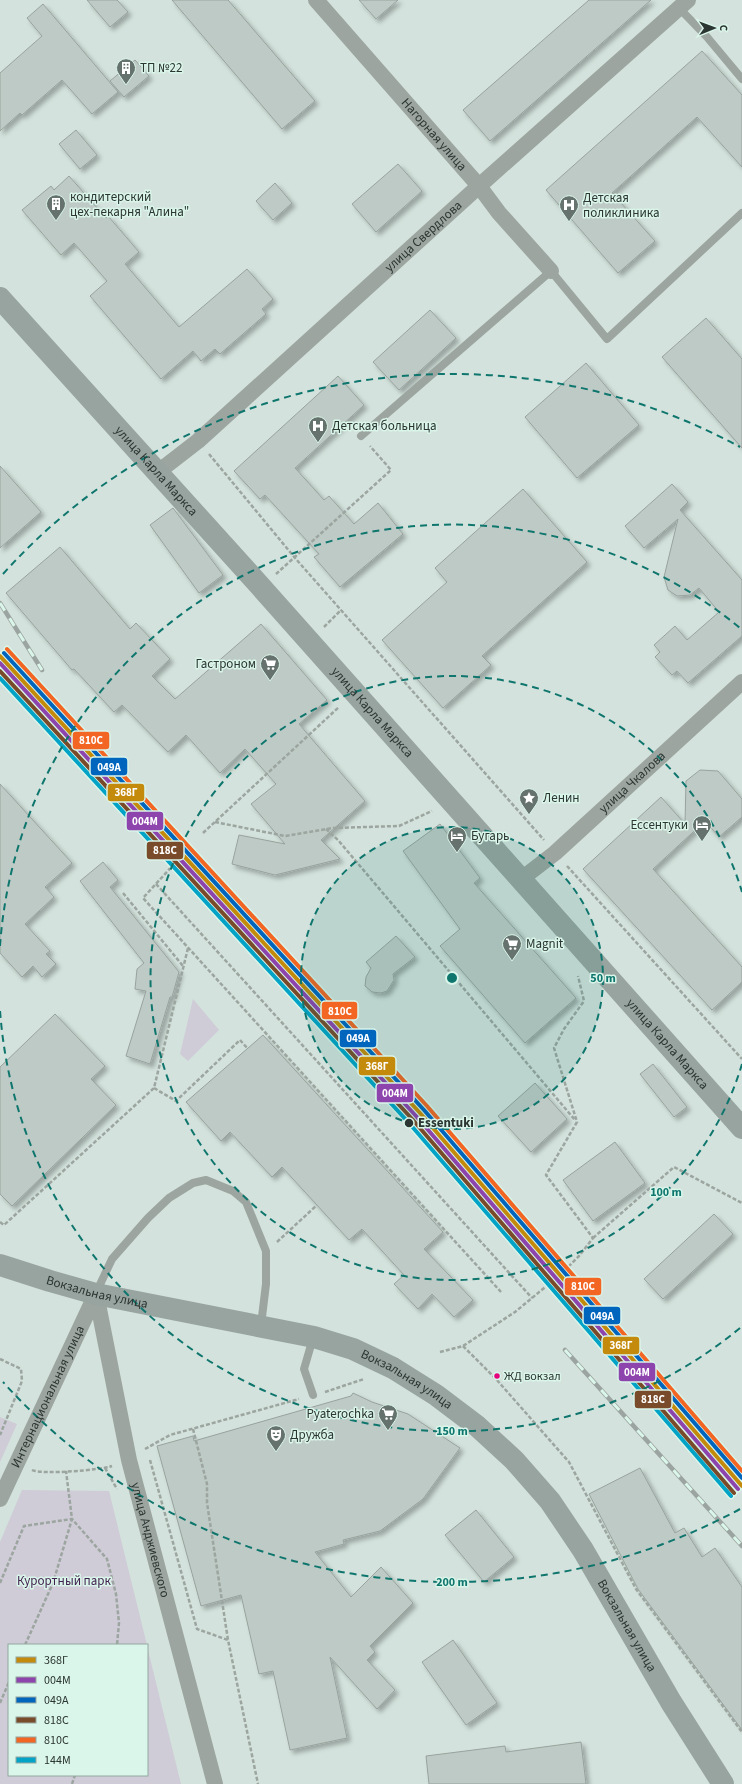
<svg xmlns="http://www.w3.org/2000/svg" width="742" height="1784" font-family="'Source Sans 3',sans-serif">
<style>
.green{fill:#cfccd7}
.building{fill:#becac5;stroke:#98a39e;filter:url(#shadow)}
.lines{fill:none;stroke-linecap:round;stroke-linejoin:round}
.path{stroke:#9ca5a0;stroke-width:2.5;stroke-dasharray:4 2;stroke-linecap:butt}
.lane{stroke:#9ca5a0;stroke-width:8}
.street{stroke:#9ca5a0;stroke-width:16}
.secondary{stroke:#98a4a0;stroke-width:22}
.rail-casing{stroke:#9ba4a0;stroke-width:4.5}
.rail{stroke:#daf5ea;stroke-width:3;stroke-dasharray:9;stroke-linecap:butt}
.rail-1-casing{stroke:#daf5ea;stroke-width:7}
.rail-2-casing{stroke:#daf5ea;stroke-width:7}
.rail-3-casing{stroke:#daf5ea;stroke-width:7}
.rail-4-casing{stroke:#daf5ea;stroke-width:7}
.rail-5-casing{stroke:#daf5ea;stroke-width:7}
.rail-6-casing{stroke:#daf5ea;stroke-width:7}
.rail-1{stroke:#c48a0c;stroke-width:4}
.rail-2{stroke:#8e44ad;stroke-width:4}
.rail-3{stroke:#0065bd;stroke-width:4}
.rail-4{stroke:#7a4b2a;stroke-width:4}
.rail-5{stroke:#f26522;stroke-width:4}
.rail-6{stroke:#02a3c6;stroke-width:4}
.ring{fill:none;stroke:#0f766e;stroke-width:2;stroke-dasharray:7 5}
.stop-dot{fill:#2b3531;stroke:#daf5ea;stroke-width:1.5}
.bus-dot{fill:#e5007d;stroke:#daf5ea;stroke-width:1.5}
.labels{text-anchor:middle;dominant-baseline:central;stroke-width:3;stroke-linejoin:round;paint-order:stroke}
.bus-label{font-size:12px;fill:#2b3531;stroke:#daf5ea;text-anchor:start}
.poi-label{font-size:13px;fill:#2b3531;stroke:#daf5ea;text-anchor:start}
.street-label{font-size:13px;fill:#2b3531;stroke:#daf5ea}
.stop-label{font-size:13px;font-weight:bold;fill:#2b3531;stroke:#daf5ea;text-anchor:start}
.park-label{font-size:13px;fill:#3f1f4c;stroke:#daf5ea}
.centre{fill:#0f766e;stroke:#daf5ea;stroke-width:2}
.ring-label{font-size:12px;text-anchor:middle;font-weight:bold;fill:#0f766e;stroke:#daf5ea;stroke-width:3;stroke-linejoin:round;paint-order:stroke}
.line-badge{stroke:#daf5ea;stroke-width:1.5}
.badge-label{font-size:11px;text-anchor:middle;font-weight:bold;fill:#fff}
</style>
<defs>
<filter id="shadow"><feDropShadow dx="3.5" dy="3.5" stdDeviation="2" flood-color="#0004"/></filter>
</defs>
<rect width="100%" height="100%" fill="#d3e2dc"/>
<g class="green">
<path d="M193,999L219,1030L188,1061L180,1054Z"/>
<path d="M0,1417L17,1424L0,1462Z"/>
<path d="M22,1490L109,1491L147,1645H9V1775H147V1646L181,1784H0V1542Z"/>
</g>
<g class="building">
<path d="M87,0H117L128,12L110,27Z"/>
<path d="M172,0H228L315,101L282,129Z"/>
<path d="M359,0H398L376,19Z"/>
<path d="M589,0H651L490,141L463,110Z"/>
<path d="M43,4L118,92L92,114L62,80L22,115L20,113L0,131V73L42,36L27,18Z"/>
<path d="M702,51L742,95V167L697,117L612,193L655,241L618,273L546,190Z"/>
<path d="M135,60L149,76L124,97L110,81Z"/>
<path d="M76,130L97,155L80,169L59,144Z"/>
<path d="M398,164L422,191L376,232L352,204Z"/>
<path d="M69,176L106,218L108,216L139,252L125,264L179,327L247,269L273,299L262,309L266,314L220,354L215,349L201,361L193,351L161,379L90,296L107,281L74,243L61,255L22,210L51,186L54,190Z"/>
<path d="M275,183L292,203L273,220L256,201Z"/>
<path d="M430,310L456,338L399,390L373,362Z"/>
<path d="M706,318L742,359V448L662,357Z"/>
<path d="M586,363L639,425L577,478L525,417Z"/>
<path d="M338,376L364,405L295,468L324,500L329,496L354,524L378,503L403,534L340,587L314,557L319,554L265,495L260,499L234,471Z"/>
<path d="M0,466L41,512L0,548Z"/>
<path d="M672,484L688,502L680,510L742,580V636L688,683L677,671L672,675L655,657L660,652L654,645L675,626L687,640L719,612L699,588L690,595L677,596L668,590L664,577L678,519L644,548L625,526Z"/>
<path d="M523,489L587,562L482,656L491,665L443,708L382,640L447,582L435,568Z"/>
<path d="M173,508L223,575L199,593L150,525Z"/>
<path d="M60,547L130,629L136,623L170,659L152,676L175,699L261,624L327,700L299,724L365,801L321,840L340,859L275,875L232,864L239,835L285,844L251,804L276,784L245,749L220,773L186,735L168,752L122,705L114,712L74,669L72,670L6,593Z"/>
<path d="M700,770L718,771L742,799V817L719,837L705,821L653,869L742,967V982L712,1010L583,869L661,797L685,824L686,781Z"/>
<path d="M0,784L72,863L45,887L54,897L25,924L50,951L46,954L56,964L42,977L33,966L22,977L0,953Z"/>
<path d="M440,824L480,878L474,883L576,998L525,1043L440,946L460,929L403,851Z"/>
<path d="M103,862L118,880L110,887L179,972L172,997H170L150,1064L126,1056L146,991L135,989L137,969L144,963L80,881Z"/>
<path d="M396,936L415,957L393,974L394,980L387,991L381,993L372,992L365,986L366,977L371,968L366,962Z"/>
<path d="M55,1014L105,1066L91,1079L116,1105L12,1206L0,1194V1067Z"/>
<path d="M263,1035L443,1232L424,1249L473,1300L454,1317L432,1294L418,1309L394,1284L404,1275L362,1229L349,1240L282,1167L272,1177L230,1132L221,1141L186,1102Z"/>
<path d="M653,1064L687,1107L674,1117L640,1074Z"/>
<path d="M535,1083L567,1119L531,1152L498,1116Z"/>
<path d="M615,1142L645,1183L593,1221L563,1180Z"/>
<path d="M714,1214L733,1234L663,1299L644,1279Z"/>
<path d="M353,1393L372,1402L408,1414L460,1448L423,1499L380,1531L343,1540L344,1544L315,1552L351,1597L381,1567L413,1603L370,1646L375,1652L367,1660L395,1690L377,1709L330,1657L347,1738L290,1750L273,1671L259,1674L241,1595L201,1606L157,1446L193,1436L194,1441L351,1396Z"/>
<path d="M640,1468L675,1533L684,1528L702,1557L715,1548L742,1587V1730L638,1589L589,1494Z"/>
<path d="M476,1510L514,1557L484,1582L445,1535Z"/>
<path d="M453,1640L497,1703L466,1725L422,1662Z"/>
<path d="M581,1742L586,1784H429L426,1756L505,1746L506,1752Z"/>
</g>
<g class="lines">
<g class="path">
<path d="M209,454L295,558L544,840"/>
<path d="M276,574L391,470L370,446"/>
<path d="M324,627L341,610"/>
<path d="M0,675L175,863L501,1223L536,1265"/>
<path d="M215,822L285,836L333,828L399,826L432,811"/>
<path d="M326,829L338,840L575,1120"/>
<path d="M203,833L339,707"/>
<path d="M175,863L143,898L501,1292"/>
<path d="M567,866L742,1059"/>
<path d="M156,884L532,1298"/>
<path d="M123,893L183,966"/>
<path d="M154,1088L176,1101L240,1040L248,1049"/>
<path d="M0,1222L4,1225L154,1088L188,948"/>
<path d="M593,1238L674,1167L742,1203"/>
<path d="M277,1242L317,1205"/>
<path d="M463,1346L496,1379L569,1462L636,1589L742,1732"/>
<path d="M440,1352L463,1346L515,1312L561,1274L579,1256L593,1238L546,1175L577,1122L554,1048L564,1029L584,1001L578,976"/>
<path d="M0,1359L21,1369L22,1381L0,1435"/>
<path d="M325,1392L364,1379"/>
<path d="M193,1429L207,1484V1503L228,1640"/>
<path d="M145,1449L170,1435L299,1399"/>
<path d="M150,1460L197,1629L228,1640L258,1784"/>
<path d="M105,1468L117,1489"/>
<path d="M32,1470C42,1475 101,1470 112,1466"/>
<path d="M0,1583L24,1526L72,1519L107,1559L116,1594L119,1623L117,1645"/>
<path d="M25,1645L53,1583L72,1519L66,1471"/>
<path d="M0,1703L9,1682"/>
<path d="M72,1784L75,1775"/>
</g>
<g class="lane">
<path d="M679,8L707,37L742,79"/>
<path d="M361,436L551,271L607,339L742,213"/>
<path d="M96,1293L112,1259L148,1218L169,1198L193,1183L206,1180L233,1191L246,1202L266,1251V1284L261,1325"/>
<path d="M313,1395L304,1369L313,1338"/>
</g>
<g class="street">
<path id="s1" d="M316,0L479,186L499,213L551,271"/>
<path id="s2" d="M158,472L198,441L479,186L688,0"/>
<path id="s3" d="M520,880L555,853L742,682"/>
<path id="s4" d="M96,1294L129,1460L215,1784"/>
<path id="s5" d="M0,1499L96,1294"/>
</g>
<g class="secondary">
<path id="s6" d="M0,298L261,587L742,1128"/>
<path id="s7" d="M0,1265L50,1281L96,1294L314,1337L353,1349L393,1368L436,1395L477,1426L514,1460L550,1501L583,1550L671,1702L723,1784"/>
</g>
<defs>
<g id="rail">
<path d="M0,603L42,670"/>
<path d="M565,1350L742,1546"/>
</g>
</defs>
<use href="#rail" class="rail-casing"/>
<use href="#rail" class="rail"/>
<defs>
<path id="rail-1" d="M0,656L420,1113L742,1486"/>
<path id="rail-2" d="M0,663L416,1116L738,1489"/>
<path id="rail-3" d="M4,653L424,1110L742,1478"/>
<path id="rail-4" d="M0,671L413,1120L734,1493"/>
<path id="rail-5" d="M7,649L427,1106L742,1471"/>
<path id="rail-6" d="M0,678L409,1123L731,1496"/>
</defs>
<use href="#rail-1" class="rail-1-casing"/>
<use href="#rail-2" class="rail-2-casing"/>
<use href="#rail-3" class="rail-3-casing"/>
<use href="#rail-4" class="rail-4-casing"/>
<use href="#rail-5" class="rail-5-casing"/>
<use href="#rail-6" class="rail-6-casing"/>
<use href="#rail-1" class="rail-1"/>
<use href="#rail-2" class="rail-2"/>
<use href="#rail-3" class="rail-3"/>
<use href="#rail-4" class="rail-4"/>
<use href="#rail-5" class="rail-5"/>
<use href="#rail-6" class="rail-6"/>
</g>
<circle cx="452" cy="978" r="151" fill="#0f766e" fill-opacity=".12"/>
<g class="ring">
<circle cx="452" cy="978" r="151"/>
<path d="M742 1064A302 302 0 1 1 742 892"/>
<path d="M740 1328A453 453 0 0 1 0 1010M0 946A453 453 0 0 1 740 628"/>
<path d="M740 1509A604 604 0 0 1 3 1382M3 574A604 604 0 0 1 740 447"/>
</g>
<defs>
<symbol id="building-pin" viewBox="-11 -11 22 30"><path d="M0 17L-7.5 6A9.5 9.5 0 1 1 7.5 6Z" fill="#66726d" stroke="#daf5ea"/><path d="M-4-6H4V6H1V3H-1V6H-4ZM-2.5-4.3h1.7v1.8h-1.7ZM.8-4.3h1.7v1.8H.8ZM-2.5-1h1.7V.8h-1.7ZM.8-1h1.7V.8H.8Z" fill="#fff"/></symbol>
<symbol id="hospital-pin" viewBox="-11 -11 22 30"><path d="M0 17L-7.5 6A9.5 9.5 0 1 1 7.5 6Z" fill="#66726d" stroke="#daf5ea"/><path d="M-5-5h3v3.5h4V-5h3V5h-3V1.5h-4V5h-3Z" fill="#fff"/></symbol>
<symbol id="supermarket-pin" viewBox="-11 -11 22 30"><path d="M0 17L-7.5 6A9.5 9.5 0 1 1 7.5 6Z" fill="#66726d" stroke="#daf5ea"/><path d="M-6-5.5h2.5l.6 2H6L4.5 2H-2.5L-4.4-4H-6ZM-1.5 3.2a1.3 1.3 0 1 0 .1 0ZM3 3.2a1.3 1.3 0 1 0 .1 0Z" fill="#fff"/></symbol>
<symbol id="sight-pin" viewBox="-11 -11 22 30"><path d="M0 17L-7.5 6A9.5 9.5 0 1 1 7.5 6Z" fill="#66726d" stroke="#daf5ea"/><path d="M0-6L1.8-2.2L6-1.7L2.9 1.2L3.7 5.4L0 3.3L-3.7 5.4L-2.9 1.2L-6-1.7L-1.8-2.2Z" fill="#fff"/></symbol>
<symbol id="hotel-pin" viewBox="-11 -11 22 30"><path d="M0 17L-7.5 6A9.5 9.5 0 1 1 7.5 6Z" fill="#66726d" stroke="#daf5ea"/><path d="M-6-4.5h1.5V1H6V5H4.5V3h-9V5H-6ZM-4 0a1.8 1.8 0 1 1 3.6 0ZM.5 0V-2.5h3Q6-2.5 6 0Z" fill="#fff"/></symbol>
<symbol id="theatre-pin" viewBox="-11 -11 22 30"><path d="M0 17L-7.5 6A9.5 9.5 0 1 1 7.5 6Z" fill="#66726d" stroke="#daf5ea"/><path d="M-5-5.5Q0-4 5-5.5V0Q5 5 0 6Q-5 5-5 0ZM-3.3-2.5H-1v1.5H-3.3ZM1-2.5H3.3v1.5H1ZM-2.8 1Q0 5.5 2.8 1Z" fill="#fff"/></symbol>
</defs>
<g fill-rule="evenodd">
<use href="#building-pin" x="115" y="57" width="22" height="30"/>
<use href="#building-pin" x="45" y="193" width="22" height="30"/>
<use href="#hospital-pin" x="558" y="194" width="22" height="30"/>
<use href="#hospital-pin" x="307" y="415" width="22" height="30"/>
<use href="#supermarket-pin" x="259" y="653" width="22" height="30"/>
<use href="#sight-pin" x="518" y="787" width="22" height="30"/>
<use href="#hotel-pin" x="691" y="814" width="22" height="30"/>
<use href="#hotel-pin" x="446" y="825" width="22" height="30"/>
<use href="#supermarket-pin" x="501" y="933" width="22" height="30"/>
<use href="#supermarket-pin" x="377" y="1403" width="22" height="30"/>
<use href="#theatre-pin" x="265" y="1424" width="22" height="30"/>
</g>
<circle class="stop-dot" cx="409" cy="1123" r="5"/>
<circle class="bus-dot" cx="497" cy="1376" r="3.5"/>
<g class="labels">
<g class="bus-label">
<text x="504" y="1376">ЖД вокзал</text>
</g>
<g class="poi-label">
<text x="140" y="68">ТП №22</text>
<text x="70" y="197">кондитерский<tspan x="70" dy="15">цех-пекарня "Алина"</tspan></text>
<text x="583" y="198">Детская<tspan x="583" dy="15">поликлиника</tspan></text>
<text x="332" y="426">Детская больница</text>
<text x="256" y="664" text-anchor="end">Гастроном</text>
<text x="543" y="798">Ленин</text>
<text x="688" y="825" text-anchor="end">Ессентуки</text>
<text x="471" y="836">Бугарь</text>
<text x="526" y="944">Magnit</text>
<text x="374" y="1414" text-anchor="end">Pyaterochka</text>
<text x="290" y="1435">Дружба</text>
</g>
<g class="street-label">
<text stroke="none"><textPath href="#s1" startOffset="179">Нагорная улица</textPath></text>
<text stroke="none"><textPath href="#s2" startOffset="355">улица Свердлова</textPath></text>
<text stroke="none"><textPath href="#s6" startOffset="233">улица Карла Маркса</textPath></text>
<text stroke="none"><textPath href="#s6" startOffset="557">улица Карла Маркса</textPath></text>
<text stroke="none"><textPath href="#s3" startOffset="149">улица Чкалова</textPath></text>
<text stroke="none"><textPath href="#s6" startOffset="1001">улица Карла Маркса</textPath></text>
<text stroke="none"><textPath href="#s7" startOffset="101">Вокзальная улица</textPath></text>
<text stroke="none"><textPath href="#s7" startOffset="425">Вокзальная улица</textPath></text>
<text stroke="none"><textPath href="#s5" startOffset="113">Интернациональная улица</textPath></text>
<text stroke="none"><textPath href="#s4" startOffset="252">улица Анджиевского</textPath></text>
<text stroke="none"><textPath href="#s7" startOffset="761">Вокзальная улица</textPath></text>
</g>
<g class="stop-label">
<text x="418" y="1123">Essentuki</text>
</g>
<g class="park-label">
<text x="64" y="1581">Курортный парк</text>
</g>
</g>
<circle cx="452" cy="978" r="6" class="centre"/>
<g class="ring-label">
<text x="603" y="982">50 m</text>
<text x="666" y="1196">100 m</text>
<text x="452" y="1435">150 m</text>
<text x="452" y="1586">200 m</text>
</g>
<g class="line-badge">
<rect x="72" y="731" width="38" height="19" rx="4" fill="#f26522"/>
<rect x="90" y="757" width="38" height="19" rx="4" fill="#0065bd"/>
<rect x="107" y="783" width="38" height="19" rx="4" fill="#c48a0c"/>
<rect x="126" y="811" width="38" height="20" rx="4" fill="#8e44ad"/>
<rect x="146" y="841" width="38" height="19" rx="4" fill="#7a4b2a"/>
<rect x="321" y="1001" width="37" height="19" rx="4" fill="#f26522"/>
<rect x="339" y="1029" width="38" height="19" rx="4" fill="#0065bd"/>
<rect x="358" y="1056" width="38" height="20" rx="4" fill="#c48a0c"/>
<rect x="376" y="1083" width="38" height="20" rx="4" fill="#8e44ad"/>
<rect x="564" y="1277" width="38" height="19" rx="4" fill="#f26522"/>
<rect x="583" y="1306" width="38" height="19" rx="4" fill="#0065bd"/>
<rect x="602" y="1336" width="38" height="19" rx="4" fill="#c48a0c"/>
<rect x="618" y="1362" width="38" height="20" rx="4" fill="#8e44ad"/>
<rect x="634" y="1390" width="38" height="19" rx="4" fill="#7a4b2a"/>
</g>
<g class="badge-label">
<text x="91" y="744">810С</text>
<text x="109" y="771">049А</text>
<text x="126" y="796">368Г</text>
<text x="145" y="825">004М</text>
<text x="165" y="854">818С</text>
<text x="340" y="1015">810С</text>
<text x="358" y="1042">049А</text>
<text x="377" y="1070">368Г</text>
<text x="395" y="1097">004М</text>
<text x="583" y="1290">810С</text>
<text x="602" y="1320">049А</text>
<text x="621" y="1349">368Г</text>
<text x="637" y="1376">004М</text>
<text x="653" y="1403">818С</text>
</g>
<rect x="8" y="1644" width="140" height="132" fill="#daf5ea" stroke="#94a8a0"/>
<rect x="16" y="1657" width="20" height="6" fill="#c48a0c" stroke="#94a8a0"/>
<text x="44" y="1664" font-size="12" fill="#2b3531">368Г</text>
<rect x="16" y="1677" width="20" height="6" fill="#8e44ad" stroke="#94a8a0"/>
<text x="44" y="1684" font-size="12" fill="#2b3531">004М</text>
<rect x="16" y="1697" width="20" height="6" fill="#0065bd" stroke="#94a8a0"/>
<text x="44" y="1704" font-size="12" fill="#2b3531">049А</text>
<rect x="16" y="1717" width="20" height="6" fill="#7a4b2a" stroke="#94a8a0"/>
<text x="44" y="1724" font-size="12" fill="#2b3531">818С</text>
<rect x="16" y="1737" width="20" height="6" fill="#f26522" stroke="#94a8a0"/>
<text x="44" y="1744" font-size="12" fill="#2b3531">810С</text>
<rect x="16" y="1757" width="20" height="6" fill="#02a3c6" stroke="#94a8a0"/>
<text x="44" y="1764" font-size="12" fill="#2b3531">144М</text>
<g transform="translate(714 28) rotate(89)" stroke="#daf5ea" stroke-width="3" paint-order="stroke">
<path d="M0-3L7 15L0 10L-7 15Z" fill="#2b3531"/>
<text y="-6" font-size="11" font-weight="bold" text-anchor="middle" fill="#2b3531">С</text>
</g>
</svg>
